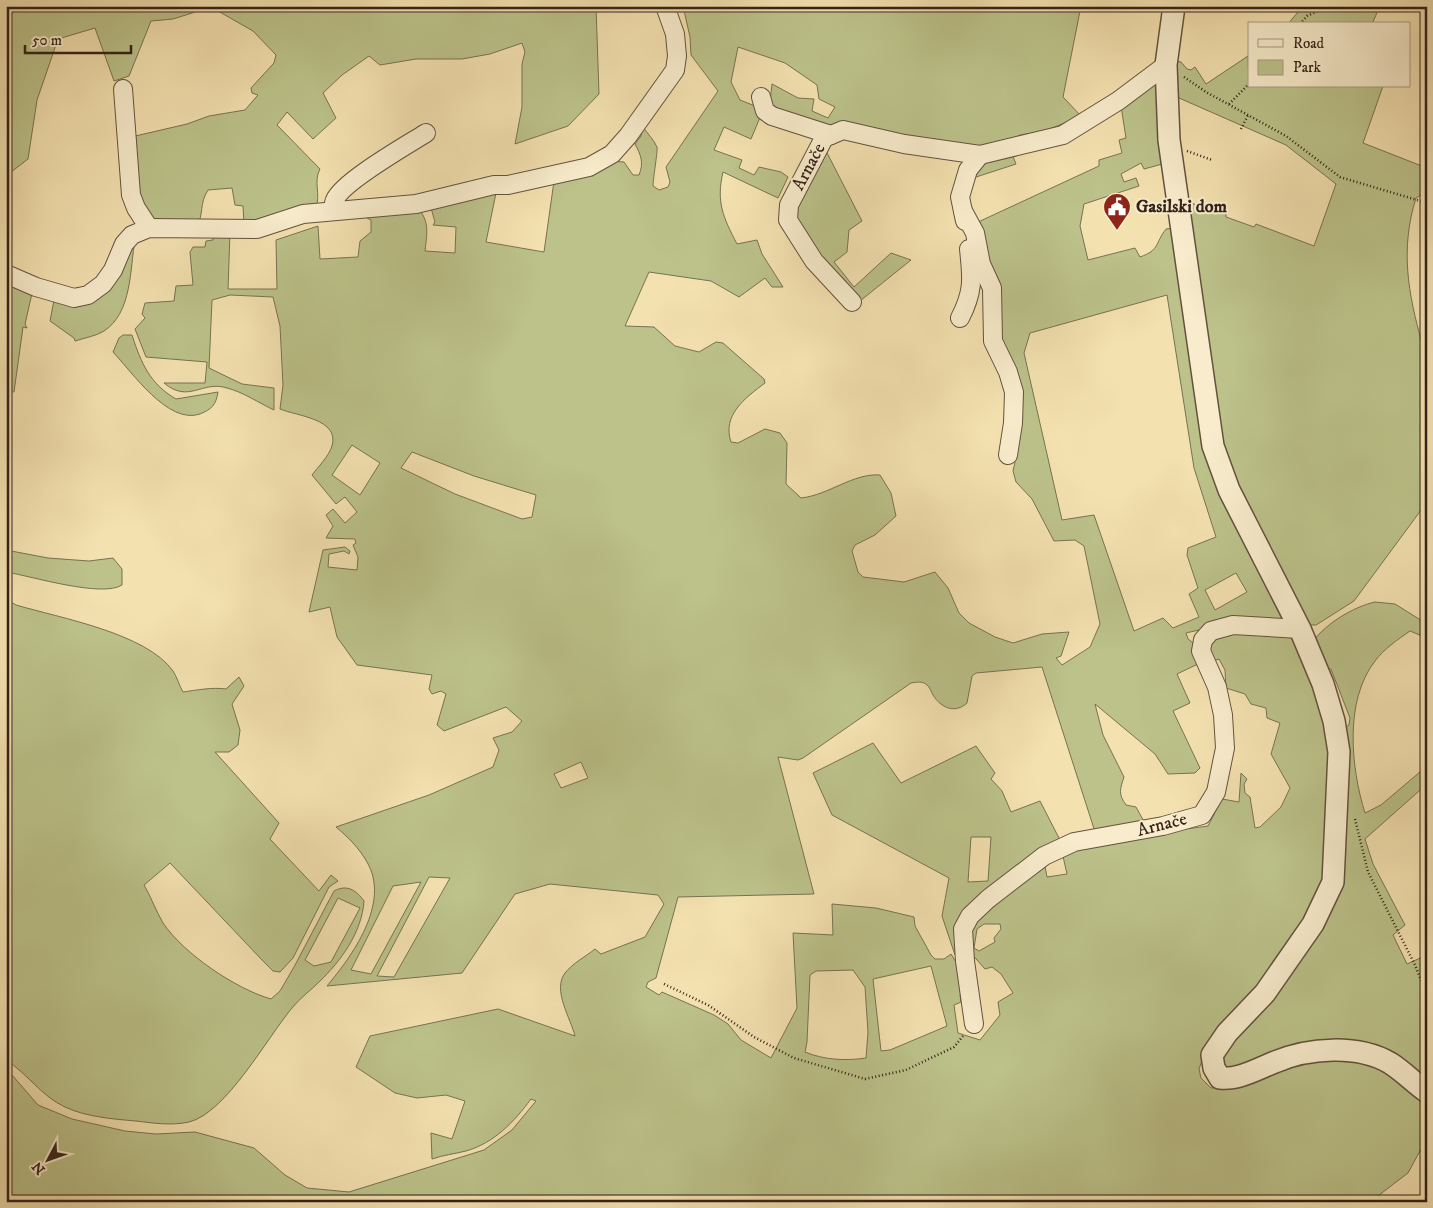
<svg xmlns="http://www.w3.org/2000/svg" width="1433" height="1208" font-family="'IM FELL DW Pica',serif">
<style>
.green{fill:#bcc28a;stroke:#787252;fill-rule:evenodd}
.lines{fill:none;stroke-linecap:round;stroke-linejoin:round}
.minor-casing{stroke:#63523f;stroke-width:20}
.tertiary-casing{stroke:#63523f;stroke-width:24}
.path{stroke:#332219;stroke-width:2.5;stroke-dasharray:1 2.5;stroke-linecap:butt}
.minor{stroke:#f8eccc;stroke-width:18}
.tertiary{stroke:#f8eccc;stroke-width:21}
.labels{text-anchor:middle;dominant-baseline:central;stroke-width:4;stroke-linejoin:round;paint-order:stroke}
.street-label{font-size:18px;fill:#332219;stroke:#f8eccc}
.poi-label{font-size:18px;font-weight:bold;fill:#332219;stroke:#f8eccc;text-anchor:start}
</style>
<rect width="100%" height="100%" fill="#f4e1b0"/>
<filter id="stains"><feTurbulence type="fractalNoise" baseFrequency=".004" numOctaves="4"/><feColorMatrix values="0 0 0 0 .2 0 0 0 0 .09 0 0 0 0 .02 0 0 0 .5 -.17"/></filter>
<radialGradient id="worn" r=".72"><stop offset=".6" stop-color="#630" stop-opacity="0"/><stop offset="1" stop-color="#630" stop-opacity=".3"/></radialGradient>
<g class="green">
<path d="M6,6H394L408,11L431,6H596L599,94L568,126L515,144L522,107V64L525,52L522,43L490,54L462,59H416L380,65L369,56L342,75L323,93L336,118L313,139L287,112L277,125L320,169C313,182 321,194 316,207L244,225L243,206L235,205L232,188L208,190C199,204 204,214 197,226L154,221L136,203L131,137L187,124L209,116L245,110L258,95L252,93L251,88L274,63L276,55L253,31L211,7L173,19L151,21L129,76L114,81L95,28L58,39L37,100L28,159L6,176Z"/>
<path d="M683,6H1081L1063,97L1081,116L1045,131L1020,135L986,151L828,126L769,111L772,84L798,98L814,99L812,111L828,118L835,107L819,99L817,85L785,63L738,47L731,82L740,100L755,106L761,115L751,139L724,127L714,150L742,160L739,168L754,175L759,167L781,172L788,177L778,198L723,172C716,202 723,217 737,244L757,240L762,254L783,287H772L765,278L739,297L711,281L649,272L625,326L654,327L675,346L699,352L716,342L723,343L764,379L765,383C745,398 722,415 731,442L738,443L765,429L780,433L787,443L786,484L801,498C829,495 853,473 880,475L891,493L896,516L875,535L855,545L852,551L858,572L863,577L904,582L935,572L948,588L959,613L969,623L995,637L1013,643L1042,634L1069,632L1061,656L1056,658L1062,665L1090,647L1100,624L1084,546L1075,540L1054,541L1032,499L1016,482L1013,471L1015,462L1004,361L976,223L1099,166V160L1122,153L1119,140L1126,138L1121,106L1156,77L1166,163L1144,169L1141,163L1121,174L1124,182L1136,178L1139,186L1084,204L1080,226L1088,260L1135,248L1140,257C1160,250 1155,243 1166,229L1174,228L1199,400L1286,619L1200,636L1199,630L1186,633L1188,639L1197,646L1200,663L1177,674L1190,703L1173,711L1200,768L1195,773L1168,774L1155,754L1095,704L1103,735L1124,777C1120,789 1118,794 1126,805L1136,807L1147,827L1097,838L1042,667L976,673L972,676L967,703C955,714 941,708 933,695C931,692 930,687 927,685C923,681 916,682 911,683L803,758L798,760L778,757L814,894L678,897L656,978L648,982L646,987L659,995L662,992L714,1015L728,1024L741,1040L771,1058L797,1008L793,933L833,935L832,904L876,908L914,917L915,926L931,955L935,959H944L951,954L962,972L966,995H960L961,1002L954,1005L958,1033L980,1040L1000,1015L998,1002L1013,993L1001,974L992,967L985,969L969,951V925L1044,861L1047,877L1067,874L1062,852L1142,835L1208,826L1222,799L1239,802L1241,773L1247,779L1244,784L1245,793L1250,797L1255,828L1260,827L1281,807L1290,788L1271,754L1280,723L1267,718L1266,708L1251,704L1245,694L1226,688L1225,670L1219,659L1211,662L1207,645L1216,633L1295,631L1319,690L1333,756L1325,872L1320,894L1293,945L1208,1043L1199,1069L1201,1078L1211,1088L1223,1087L1317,1059L1369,1060L1427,1098V1149H1421L1408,1173L1370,1202H6V1072L12,1075L38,1105L72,1119L125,1131L156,1134L195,1132L254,1148L285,1175L307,1188L349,1192L484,1150L512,1130L536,1101L531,1099C514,1122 494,1143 466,1151C454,1154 443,1155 432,1159L431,1133L452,1139L465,1101L446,1095L417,1098L395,1093L356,1067L370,1036L498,1009L575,1036C571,1019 552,990 565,973C573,963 585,957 595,949L601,954L645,937L664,904L658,895L550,884L515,894L462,973L327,986C352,956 391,903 367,862C359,848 348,837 336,827L429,795L493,767L499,750L493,738L512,732L522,721L506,707L444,731L437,725L446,694L441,691L432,694L429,689L432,675L357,665L337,637L330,607L309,612L323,550L345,547L350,551L349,554L344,551L329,554L328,567L357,570L358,557L353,545L356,543L355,539L326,538L333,526L326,515L333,509L345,523L357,512L345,497L336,504L312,475C318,467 329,456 332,446C340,419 297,416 280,409L283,385L280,326L273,297L230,295L212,300L209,368L242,384L274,388V410C259,403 243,392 227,388C202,380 189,404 164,383H205L207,362L146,357L135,329L145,318L142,314L145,303L174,301L176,286L193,285L190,252L193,247H205L206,241L213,240V233L230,232L228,289H277L276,240L318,226L320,259L358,257L360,241L371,232V220L367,218L366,213L417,207C430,221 427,233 425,251L455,253L456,227L433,225L435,222L431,208L497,188L486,242L544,252L554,181L611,161L624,162L633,175H639C644,163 641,155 635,144L641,136L643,127C647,133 654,140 657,147C658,150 653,179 653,186L659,190L668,187L670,182L666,167L718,91L691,55L690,37ZM1167,295L1194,468L1216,537L1188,548L1187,555L1198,588L1189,594L1199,617L1173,628L1163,618L1134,631L1094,515L1062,520L1024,353L1030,333ZM352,445L380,463L360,495L332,475ZM412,452L474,476L536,495L532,517L522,519L455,494L401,468ZM1236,573L1247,592L1215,610L1205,590ZM581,762L588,778L561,788L554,774ZM429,877L450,878L394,977L377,976ZM421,882L371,974L351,970L393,886ZM984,924H1000L1001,929L994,938L995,942L979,951L974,948L977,929ZM931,966L947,1026L890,1050L881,1051L873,979ZM853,970L865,987L868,1032L866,1058C846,1061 824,1060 805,1052L807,1042L810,975L816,971Z"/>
<path d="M1303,6H1380L1372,24H1288Z"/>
<path d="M1248,56L1249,86H1383L1363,143L1427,168V191L1416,198C1400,249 1408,293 1422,343H1427V350L1423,351L1427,409V502L1354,601L1316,625H1306L1222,454L1181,200L1226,214V217L1254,227L1256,224L1314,246L1336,184L1286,145L1170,94L1175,61L1181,62L1187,69L1191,70L1195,67L1206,84Z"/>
<path d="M824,147L862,221L849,230L847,252L834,262L854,287L891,253L911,260L860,301L797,232L795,208Z"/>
<path d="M1012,154L1016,164L970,179L984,160Z"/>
<path d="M135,239C130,269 132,313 104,331C96,336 84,338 75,341L74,338L50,321L55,295L89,298Z"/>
<path d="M6,277L33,289L25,324L27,328L23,327L14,392L6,391Z"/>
<path d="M123,335H132C141,363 150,384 176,399L218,392C216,405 212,409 200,414C168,425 132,372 113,352L119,338Z"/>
<path d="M6,550L48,558L89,561L113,558L122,569V585C102,598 31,576 6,572Z"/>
<path d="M6,599L16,605C60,618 146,633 173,671C177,677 179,685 183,692C197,690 213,687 226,689L239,677L244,686L232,704L240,730L238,745L229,752H215L279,823L270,839L319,891L331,875L338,881L329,887L293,958L280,972L273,971L263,961L170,863L144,885C151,897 156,911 163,923C184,954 236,989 271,999L280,991L294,967L334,891C347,884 356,890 364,901C362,932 341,961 319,982C310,991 300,998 292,1008C267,1038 226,1113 189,1122C171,1126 153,1123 136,1121C113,1119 86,1117 65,1107C41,1096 28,1074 6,1060ZM338,898L360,908L331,962L314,966L305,960Z"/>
<path d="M1375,602L1395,604L1427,624V638L1410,631C1397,640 1384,649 1375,661C1344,701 1351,768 1365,813L1381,805L1427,766V784L1365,839L1373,864L1405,925L1393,935L1407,964L1427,955V1080L1377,1050L1226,1069L1220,1060L1319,926L1342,730L1349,725L1350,718L1331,669H1323L1313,641C1327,623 1353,607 1375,602Z"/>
<path d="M873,743L901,783L976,746L995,773L991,779L1002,791L1011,812L1040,801L1061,842L989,896L960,955H955L942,916L949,878L832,815L813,773ZM971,837H991L988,881L968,882Z"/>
</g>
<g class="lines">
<defs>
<g id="minor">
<path d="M123,89L131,195L136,208L149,228"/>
<path d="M761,97L765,111L772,116L831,135"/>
<path d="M334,211C334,208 333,203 335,200C342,182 407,145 426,133"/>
<path d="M963,211L975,233L981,264L992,288L993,341L1008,372L1014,392L1013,423L1008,455"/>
<path d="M965,221L960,197L968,170L980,155"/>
<path d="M6,274L36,287L74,298L88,295L103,284L113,270L124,244L132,235L149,228L257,229L303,214L416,204L494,185H508L589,167L612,154L628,136L675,70L677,56L675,34L665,6"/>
<path d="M852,302L814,261L788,220L789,205L824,138L843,130L904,144L980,155L1063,135L1118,101L1166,65"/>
<path d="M960,318C974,291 972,278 969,249"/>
<path d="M974,1024L965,961L963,929L970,916L988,899L1044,856L1074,842L1163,826L1202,815L1216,792L1225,748L1223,715L1217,687L1201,651L1203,640L1211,631L1233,625L1300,629"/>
</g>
<path id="tertiary" d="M1174,6L1166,65L1169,140L1213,446L1229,490L1300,629L1323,684L1334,721L1339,752L1333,882L1313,924L1265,993L1227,1033L1212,1055L1214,1068L1220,1078C1239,1080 1257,1069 1275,1062C1308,1048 1357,1044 1390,1063C1403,1071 1414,1083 1427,1092"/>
</defs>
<use href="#minor" class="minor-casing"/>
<use href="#tertiary" class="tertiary-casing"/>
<g class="path">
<path d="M1300,24L1307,16L1328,6"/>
<path d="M1184,77L1206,92L1286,136L1340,177L1427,203"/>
<path d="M1229,104L1249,84"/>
<path d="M1241,129L1248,115"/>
<path d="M1187,151L1212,160"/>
<path d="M1355,819L1368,872L1415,965L1427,995"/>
<path d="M664,984L708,1005L754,1037L794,1058L865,1079L906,1070L954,1047L963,1036"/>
</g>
<use href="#minor" class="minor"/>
<use href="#tertiary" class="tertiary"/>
</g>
<defs>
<symbol id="civic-pin" viewBox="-11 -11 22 30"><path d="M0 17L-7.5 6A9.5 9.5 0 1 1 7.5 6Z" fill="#8f2418" stroke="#f8eccc"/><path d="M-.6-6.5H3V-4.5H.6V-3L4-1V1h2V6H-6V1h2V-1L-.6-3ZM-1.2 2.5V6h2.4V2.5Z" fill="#fff"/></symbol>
</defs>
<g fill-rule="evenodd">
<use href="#civic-pin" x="1101" y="191" width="32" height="43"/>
</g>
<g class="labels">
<g class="street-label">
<text transform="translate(809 167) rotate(-62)">Arnače</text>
<text transform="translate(1162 825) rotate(-14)">Arnače</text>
</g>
<g class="poi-label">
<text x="1136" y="207">Gasilski dom</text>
</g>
</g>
<rect width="1433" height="1208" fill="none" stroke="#f4e1b0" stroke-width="25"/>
<rect x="8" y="8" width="1418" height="1193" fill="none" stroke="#332219" stroke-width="2.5"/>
<rect x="12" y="12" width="1408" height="1183" fill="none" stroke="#332219"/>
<rect x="1248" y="22" width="162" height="65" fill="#f8eccc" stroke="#a99b84"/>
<rect x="1258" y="39" width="25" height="8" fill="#f8eccc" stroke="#a99b84"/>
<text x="1293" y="48" font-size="15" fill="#332219">Road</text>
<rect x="1258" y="60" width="25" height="15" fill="#bcc28a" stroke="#a99b84"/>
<text x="1293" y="72" font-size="15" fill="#332219">Park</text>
<g transform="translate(48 1160) rotate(229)" stroke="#f8eccc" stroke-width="4" paint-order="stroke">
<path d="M0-4L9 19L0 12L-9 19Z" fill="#332219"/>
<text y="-8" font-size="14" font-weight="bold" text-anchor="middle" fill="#332219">N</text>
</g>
<path d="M25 45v8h106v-8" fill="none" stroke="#332219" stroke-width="2.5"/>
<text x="32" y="45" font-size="15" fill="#332219" stroke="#f8eccc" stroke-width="4" paint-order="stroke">50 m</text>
<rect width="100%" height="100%" filter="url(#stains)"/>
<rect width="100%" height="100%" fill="url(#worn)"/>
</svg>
